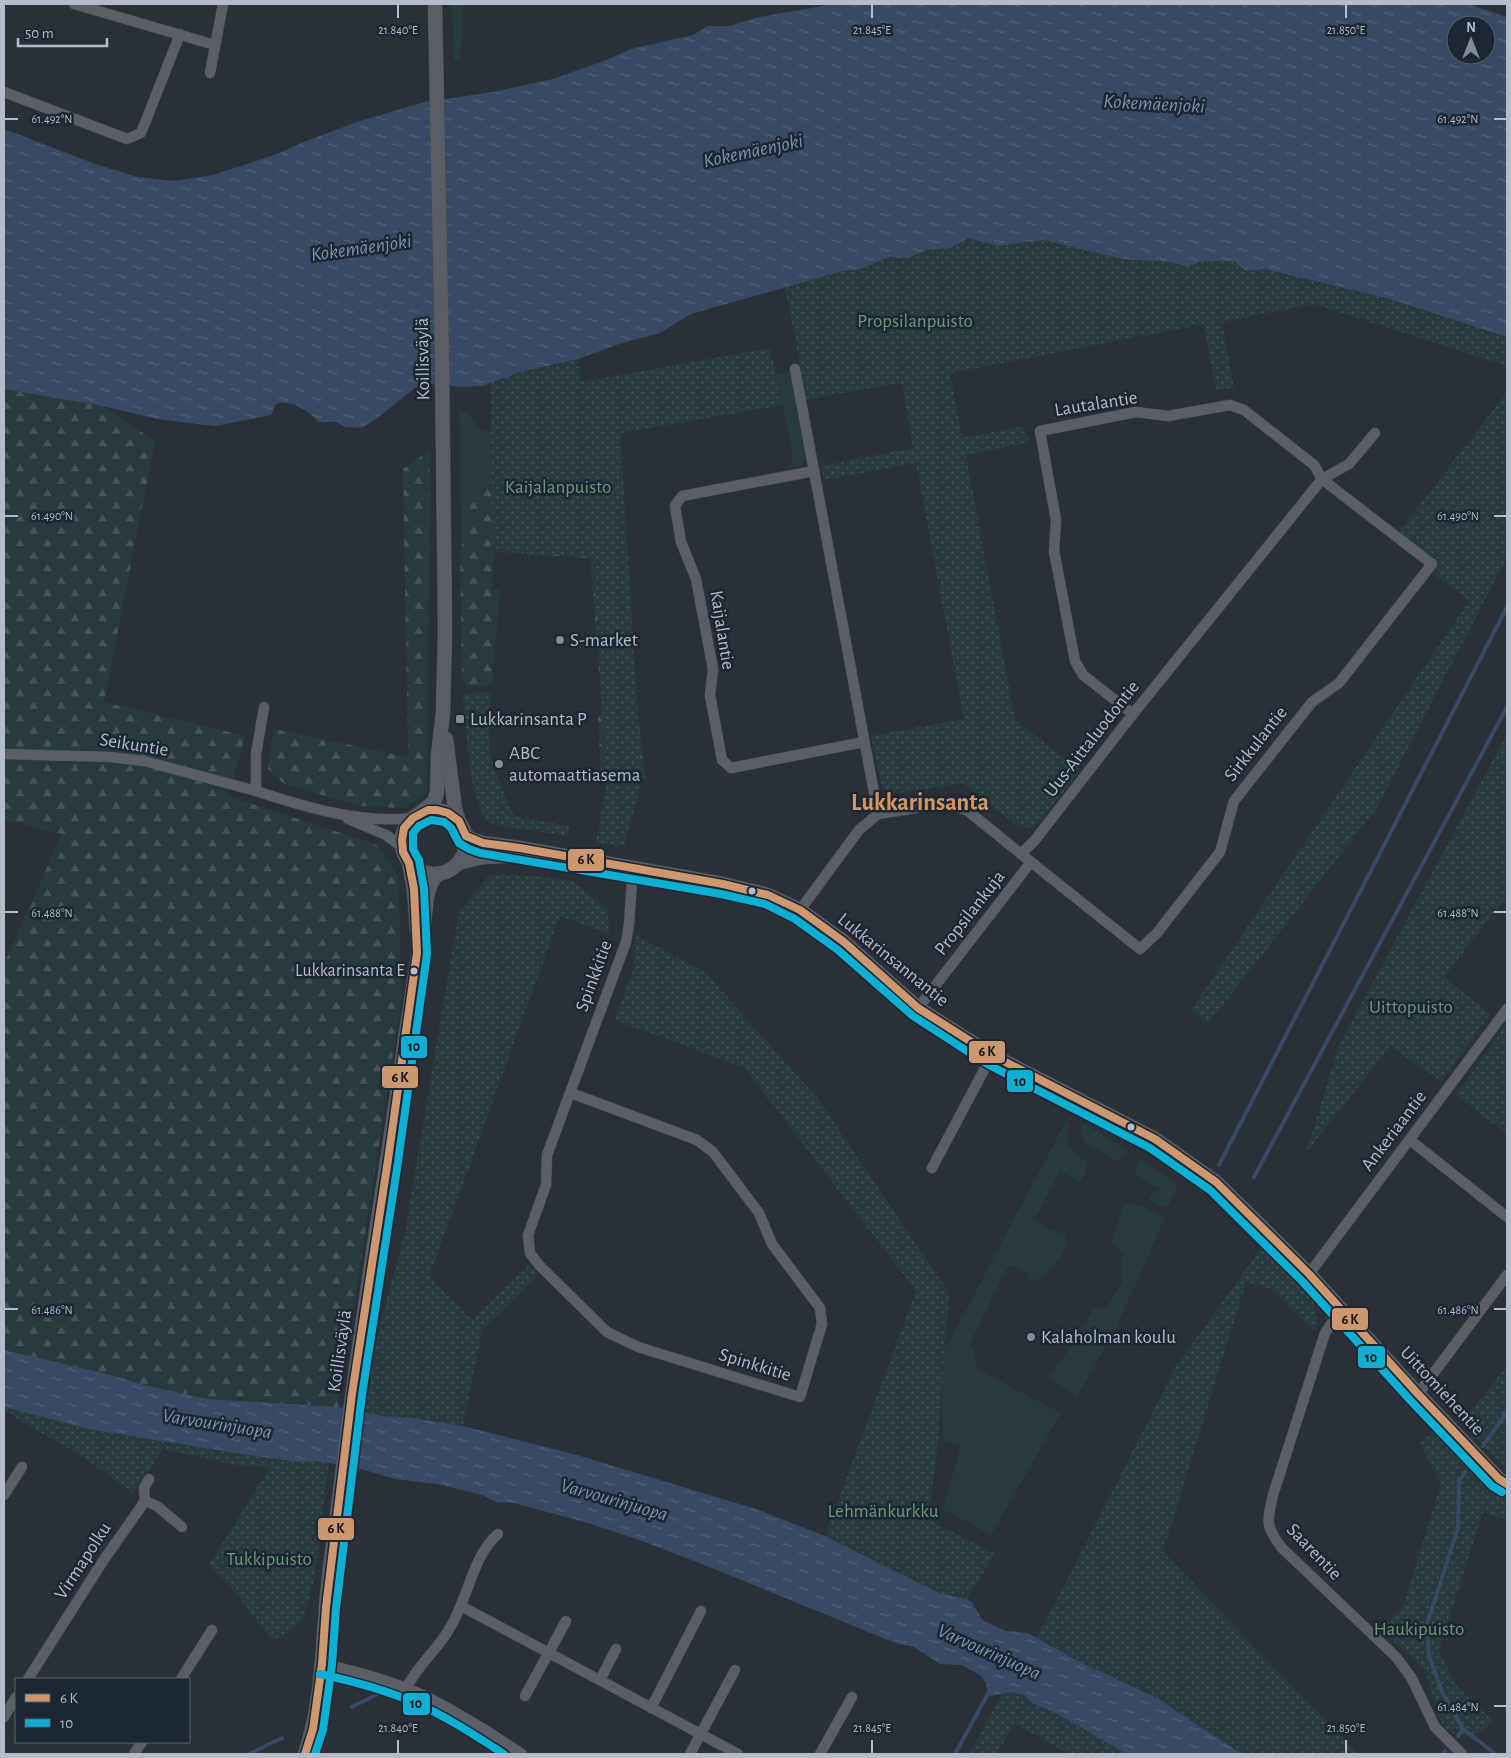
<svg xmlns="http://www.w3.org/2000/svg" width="1511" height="1758" font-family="'Alegreya Sans',sans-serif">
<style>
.grass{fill:#273a3e}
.forest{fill:url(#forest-firs)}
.park{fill:url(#park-dots)}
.water{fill:url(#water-ripples);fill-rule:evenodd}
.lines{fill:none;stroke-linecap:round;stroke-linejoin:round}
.stream{stroke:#384963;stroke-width:4}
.street-casing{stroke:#484c53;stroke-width:11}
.secondary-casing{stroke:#484c53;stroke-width:15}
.street{stroke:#5a5e66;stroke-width:10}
.secondary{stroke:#595d64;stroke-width:14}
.bus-1-casing{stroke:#1d2633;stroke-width:11}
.bus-2-casing{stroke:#1d2633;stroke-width:11}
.bus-1{stroke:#cd976f;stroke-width:8}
.bus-2{stroke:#0dafd3;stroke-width:8}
.ticks{fill:none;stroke:#b4bcc9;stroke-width:2}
.poi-dot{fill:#848b96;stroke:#1d2633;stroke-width:2}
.bus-dot{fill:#b4bcc9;stroke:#1d2633;stroke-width:2}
.labels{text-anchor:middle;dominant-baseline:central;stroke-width:5;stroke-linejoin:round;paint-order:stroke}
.bus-label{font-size:18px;fill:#b4bcc9;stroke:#1d2633;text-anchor:end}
.park-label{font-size:19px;fill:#6b9a76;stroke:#1d2633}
.street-label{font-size:19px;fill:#b4bcc9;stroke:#1d2633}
.poi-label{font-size:19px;fill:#b4bcc9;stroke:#1d2633;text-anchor:start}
.water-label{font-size:20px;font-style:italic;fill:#7c92b1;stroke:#1d2633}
.district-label{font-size:24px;font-weight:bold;fill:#d59563;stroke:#1d2633}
.ticks-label{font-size:12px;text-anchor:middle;fill:#b4bcc9;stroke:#1d2633;stroke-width:5;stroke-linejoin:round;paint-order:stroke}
.line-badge{stroke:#1d2633;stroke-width:2}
.pale-badge-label{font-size:14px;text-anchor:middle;font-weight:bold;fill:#111}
</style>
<defs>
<pattern id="forest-firs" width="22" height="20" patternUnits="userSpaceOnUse" patternTransform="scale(1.25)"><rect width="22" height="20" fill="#273a3e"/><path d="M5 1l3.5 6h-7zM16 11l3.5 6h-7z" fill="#445559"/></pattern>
<pattern id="park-dots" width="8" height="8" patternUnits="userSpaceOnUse" patternTransform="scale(1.25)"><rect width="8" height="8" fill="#273a3e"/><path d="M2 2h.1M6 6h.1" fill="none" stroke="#445559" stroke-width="1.8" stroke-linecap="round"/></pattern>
<pattern id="water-ripples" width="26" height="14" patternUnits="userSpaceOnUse" patternTransform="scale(1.25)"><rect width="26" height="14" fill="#384963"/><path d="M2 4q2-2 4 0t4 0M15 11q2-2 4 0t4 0" fill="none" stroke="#526178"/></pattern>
</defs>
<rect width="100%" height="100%" fill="#2a3038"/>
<g class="grass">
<path d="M452,4H464L460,60L454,61Z"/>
<path d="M794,372L808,456L802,466L788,468L793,460L783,405L620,433L638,716L615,549L483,495L470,497L469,514L461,533L459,409C484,418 465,435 503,431L769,374Z"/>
<path d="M1067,1119L1069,1126L1067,1144L1088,1164L1081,1183L1060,1171L1034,1220L1049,1229L1065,1235L1067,1244L1059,1260L1043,1277L1030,1282L1028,1273L1013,1266L1007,1268L969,1345L974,1348L977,1369L1061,1413L991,1535L943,1509L961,1445L943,1440L942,1348L947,1346Z"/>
<path d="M1084,1123L1127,1151L1126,1156L1117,1161L1084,1142L1081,1128Z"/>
<path d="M1141,1160L1172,1180L1177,1188L1168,1206H1158L1150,1201L1149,1196L1155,1193L1158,1188L1135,1174L1137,1166Z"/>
<path d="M1124,1202L1139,1205L1165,1218L1116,1328L1077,1397L1051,1380V1374L1073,1344L1095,1306L1105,1310L1122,1282L1121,1261L1125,1254L1111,1243Z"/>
</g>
<g class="forest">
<path d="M4,389L103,406L155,441L104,702L245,736L228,796L377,845L398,876L402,998L338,1407L207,1399L145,1385L107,1374L4,1350V964L62,834L4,819Z"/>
<path d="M430,450L427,793L404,808L360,806L284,784L268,769L274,729L408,757L403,469Z"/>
<path d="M487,486L615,549L646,779L619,787L601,780L598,717L601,715L602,708L590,558L494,552L491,590H500L492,685L470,687L465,685L462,679L460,553L462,544L461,533L469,514L470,497L475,490L483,495Z"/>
</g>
<g class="park">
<path d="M968,238L998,246L1044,240L1121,259L1171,262L1187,267L1203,261H1233L1247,271L1265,269L1390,299L1507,337V366L1314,304L1222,322L1234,388L1216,390L1204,324L950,373L962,438L1023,426L1029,442L966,455L1015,720L1081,771L1034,827L1020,828L963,783L893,794L882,787L871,736L964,719L916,463L824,480L821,466L913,448L902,383L807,399L785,288L843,271L861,269L889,257H907L928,250L951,248Z"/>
<path d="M770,348L783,405L620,433L642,779L624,847L596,842L607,780L593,557L493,551L491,383L520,372L578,359L581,382Z"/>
<path d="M1507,392V557L1377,808L1208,1024L1191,1010L1469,601L1434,574L1439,565L1398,533Z"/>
<path d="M466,693H491L489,748L494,769L514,816L569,826V833L566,836L496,825L485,819L475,794L470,770L463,697Z"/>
<path d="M1507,734V896L1444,977L1490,1014L1441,1082L1390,1046L1306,1153L1339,1045Z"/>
<path d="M491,874L534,876L572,881L608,909L609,934L560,916L429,1277L472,1320L529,1265L539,1275L482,1331L463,1426L367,1413L365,1408L380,1324L405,1232L459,911Z"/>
<path d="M635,935L705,972L819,1100L949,1293L937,1451L928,1519L995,1554L967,1599L939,1593L825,1536L916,1291L745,1068L615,1020L634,967Z"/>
<path d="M1505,1026L1507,1028V1134L1456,1095Z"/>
<path d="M1265,1243L1311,1291L1318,1323L1314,1331L1271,1289L1246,1282L1163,1552L1358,1754H1242L1157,1698L1078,1661L1037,1638L1178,1363Z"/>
<path d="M1507,1365V1467L1506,1468L1462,1423Z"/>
<path d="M4,1407L88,1429L254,1456L300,1462L315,1461L329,1463L314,1580L303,1619L283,1637L271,1639L234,1591L209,1565L270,1467L240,1466L163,1449L133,1493L83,1457L4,1411Z"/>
<path d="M1439,1428L1476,1465L1507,1490V1520L1483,1512L1439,1650L1457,1687L1493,1720C1486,1730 1477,1737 1465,1736C1431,1736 1436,1687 1423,1669C1413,1656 1393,1642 1380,1630L1403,1606L1441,1484L1420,1443Z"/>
<path d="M1013,1692L1025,1696L1031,1702L1061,1716L1127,1754H1069L1015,1724L996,1754H970L1001,1695Z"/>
</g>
<g class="water">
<path d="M834,4H1468L1507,17V337L1390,299L1265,269L1247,271L1233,261H1203L1187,267L1171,262L1121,259L1044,240L998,246L968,238L951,248L928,250L907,258L889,257L861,269L843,271L691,314L660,333L619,344L578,359L520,372L482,386L460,387L429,384L415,388L376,419L362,428L345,427L336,422H318C309,411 291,399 276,404L271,415L215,426L157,419L103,406L4,389V129L98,165L138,177L174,181L213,175L280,153L301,143L357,122L424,102L493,92L553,79L609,59L631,49L693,35L708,26H729L759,17ZM1456,25H1486V55H1456Z"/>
<path d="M4,1350L107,1374L145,1385L207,1399L338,1407L384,1416L412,1418L463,1426L577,1455L756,1509L825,1536L939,1593L967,1599L972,1602L981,1618L984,1621L1006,1631L1028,1633L1078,1661L1157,1698L1242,1754H1127L1061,1716L1031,1702L1025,1696L1013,1692L990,1696L987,1691L986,1683L981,1676L962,1665L940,1664L914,1647L898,1644L707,1566L642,1541L588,1523L514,1503L496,1502L482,1495L437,1484L395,1479L358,1468L329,1463L315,1461L300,1462L254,1456L88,1429L4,1407Z"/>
</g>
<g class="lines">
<g class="stream">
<path d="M1219,1165L1507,607"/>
<path d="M1254,1177L1507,707"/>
<path d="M1483,1446L1507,1412"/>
<path d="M352,1707L376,1695"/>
<path d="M1463,1729L1494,1753"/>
<path d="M1458,1736L1463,1729L1443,1694L1429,1656L1427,1624L1458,1528L1459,1481L1465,1472"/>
<path d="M249,1754L282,1738"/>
<path d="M955,1754L990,1690"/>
<path d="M1443,1754L1445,1751"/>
</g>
<defs>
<g id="street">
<path d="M74,4L215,45"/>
<path d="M210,73L223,4"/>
<path d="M4,92L127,139L141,133L180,34"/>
<path d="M795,369L878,814"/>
<path d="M814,471L682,496L675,506L681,542L696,579L713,669L710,695L722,760L731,768L864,742"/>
<path d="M264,707L256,754V791C305,807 360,824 413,818"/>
<path d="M4,754L110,757L144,761L256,791"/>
<path d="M348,819L386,835L402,847"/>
<path d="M1021,854L1140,949L1157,933L1220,852L1234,801L1312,702L1339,683L1432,564L1332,487L1322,479L1314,465L1244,410L1230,405L1168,416L1136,412L1040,431L1056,520L1054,551L1075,661L1083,675L1133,714"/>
<path d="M800,910L859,830L878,814L948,803L968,811L1021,854L1035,840L1133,714L1322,479L1349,464L1375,433"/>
<path d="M918,1008L1031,862"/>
<path d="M571,1093L697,1140L713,1152L759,1213L772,1244L820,1308L822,1324L800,1397L638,1347L607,1332L539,1265L530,1253L528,1235L546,1185L547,1155L626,942L629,924L633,867"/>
<path d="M1410,1140L1507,1217"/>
<path d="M932,1168L992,1055"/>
<path d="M1309,1274L1507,1009"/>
<path d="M1344,1312L1331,1324L1325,1333L1273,1495C1267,1522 1265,1526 1282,1548L1396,1657L1411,1677L1435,1727L1462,1754"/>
<path d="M1418,1394L1507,1275"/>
<path d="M4,1495L22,1467"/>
<path d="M145,1501L144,1488L149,1479"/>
<path d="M461,1606L738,1754"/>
<path d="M322,1664C360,1672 399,1683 433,1700C463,1716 494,1735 522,1754"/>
<path d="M28,1679L103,1561L145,1501L157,1506L182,1527"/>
<path d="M181,1679L212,1630"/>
<path d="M600,1680L616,1649"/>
<path d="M406,1689C417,1665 439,1649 451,1626C468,1598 473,1555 498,1534"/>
<path d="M525,1696L566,1621"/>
<path d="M651,1708L701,1611"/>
<path d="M4,1717L16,1697"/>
<path d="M134,1754L142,1742"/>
<path d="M690,1754L735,1670"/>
<path d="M820,1754L852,1697"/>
</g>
<g id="secondary">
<path d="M446,739L455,809L459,821"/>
<circle cx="434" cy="842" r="32"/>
<path d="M420,813L434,802L437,792L438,755L443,713L445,631L442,359L435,4"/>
<path d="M466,836L473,840L483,843L520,848L723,884L768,895L800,910L844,942L918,1008L992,1055L1155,1139L1216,1182L1309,1274L1418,1394L1499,1479L1507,1484"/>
<path d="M409,863L414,889L417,932"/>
<path d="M458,863L483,857L525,855"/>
<path d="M305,1754C321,1707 322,1658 326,1608C329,1567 336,1525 341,1484C358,1336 384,1188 405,1040C411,1000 417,961 424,921C427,904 425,888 437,875"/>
</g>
</defs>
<use href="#street" class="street-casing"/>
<use href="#secondary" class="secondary-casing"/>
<use href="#street" class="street"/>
<use href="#secondary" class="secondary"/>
<defs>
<path id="bus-1" d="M305,1754L313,1729L322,1664L326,1607L352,1394L388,1160L417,953L414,889L409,863L403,852L402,840L404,828L413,818L428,810H437L448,813L459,821L466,836L483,843L520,848L723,884L768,895L800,910L844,942L918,1008L992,1055L1155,1139L1216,1182L1309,1274L1418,1394L1499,1479L1507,1484"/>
<g id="bus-2">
<path d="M320,1674C352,1681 384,1689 415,1703C446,1716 476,1736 504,1754"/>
<path d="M315,1754L323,1730L332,1665L336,1608L362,1395L398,1162L427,954L424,889L419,860L413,849V833L419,826L431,820L444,822L451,828L459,843L469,849L480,853L721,894L765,904L795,919L838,950L913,1016L987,1064L1150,1148L1210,1190L1302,1281L1411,1401L1492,1486L1502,1492"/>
</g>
</defs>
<use href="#bus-1" class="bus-1-casing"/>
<use href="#bus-2" class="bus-2-casing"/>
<use href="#bus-1" class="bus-1"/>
<use href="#bus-2" class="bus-2"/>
</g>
<path class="ticks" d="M398,5V18M872,5V18M1346,5V18M5,119H18M1494,119H1506M5,516H18M1494,516H1506M5,912H18M1494,912H1506M5,1309H18M1494,1309H1506M1494,1706H1506M398,1740V1753M872,1740V1753M1346,1740V1753"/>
<g class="poi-dot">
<circle cx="560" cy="640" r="5"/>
<rect x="455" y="714" width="10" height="10" rx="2.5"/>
<circle cx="499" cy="764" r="5"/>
<circle cx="1031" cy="1337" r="5"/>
</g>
<g class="bus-dot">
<circle cx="752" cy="891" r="4.5"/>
<circle cx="414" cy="971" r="4.5"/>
<circle cx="1131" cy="1127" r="4.5"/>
</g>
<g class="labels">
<g class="bus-label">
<text x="405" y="971">Lukkarinsanta E</text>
</g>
<g class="park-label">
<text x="915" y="321">Propsilanpuisto</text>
<text x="558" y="487">Kaijalanpuisto</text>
<text x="1411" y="1007">Uittopuisto</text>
<text x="883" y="1511">Lehmänkurkku</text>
<text x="269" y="1559">Tukkipuisto</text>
<text x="1419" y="1629">Haukipuisto</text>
</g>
<g class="street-label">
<text transform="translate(423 359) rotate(-91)">Koillisväylä</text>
<text transform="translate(1096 404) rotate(-9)">Lautalantie</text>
<text transform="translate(722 630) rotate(81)">Kaijalantie</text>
<text transform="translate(1092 739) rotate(-52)">Uus-Aittaluodontie</text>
<text transform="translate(1256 744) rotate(-52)">Sirkkulantie</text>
<text transform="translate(134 745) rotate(9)">Seikuntie</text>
<text transform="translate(970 913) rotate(-52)">Propsilankuja</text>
<text transform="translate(893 960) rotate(39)">Lukkarinsannantie</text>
<text transform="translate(594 976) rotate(-70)">Spinkkitie</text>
<text transform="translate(1394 1131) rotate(-53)">Ankeriaantie</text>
<text transform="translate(340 1351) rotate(-82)">Koillisväylä</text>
<text transform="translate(755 1365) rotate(17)">Spinkkitie</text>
<text transform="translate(1442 1391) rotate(47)">Uittomiehentie</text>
<text transform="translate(1314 1552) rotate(46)">Saarentie</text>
<text transform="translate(83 1561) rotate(-57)">Virmapolku</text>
</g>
<g class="poi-label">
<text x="570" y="640">S-market</text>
<text x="470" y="719">Lukkarinsanta P</text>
<text x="509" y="753">ABC<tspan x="509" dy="22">automaattiasema</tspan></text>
<text x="1041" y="1337">Kalaholman koulu</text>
</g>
<g class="water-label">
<text transform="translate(1154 104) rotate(3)">Kokemäenjoki</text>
<text transform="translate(753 151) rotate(-12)">Kokemäenjoki</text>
<text transform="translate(361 248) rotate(-8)">Kokemäenjoki</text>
<text transform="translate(217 1424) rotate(9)">Varvourinjuopa</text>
<text transform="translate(614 1500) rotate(16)">Varvourinjuopa</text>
<text transform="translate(989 1652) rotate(24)">Varvourinjuopa</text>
</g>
<g class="district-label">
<text x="920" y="803">Lukkarinsanta</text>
</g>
</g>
<g class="ticks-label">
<text x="398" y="34">21.840°E</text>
<text x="872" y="34">21.845°E</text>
<text x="1346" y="34">21.850°E</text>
<text x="52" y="123">61.492°N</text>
<text x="1458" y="123">61.492°N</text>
<text x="52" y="520">61.490°N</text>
<text x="1458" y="520">61.490°N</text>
<text x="52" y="917">61.488°N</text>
<text x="1458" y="917">61.488°N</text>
<text x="52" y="1314">61.486°N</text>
<text x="1458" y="1314">61.486°N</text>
<text x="1458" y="1711">61.484°N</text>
<text x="398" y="1732">21.840°E</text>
<text x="872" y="1732">21.845°E</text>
<text x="1346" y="1732">21.850°E</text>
</g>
<g class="line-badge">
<rect x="567" y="848" width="38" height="24" rx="5" fill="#cd976f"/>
<rect x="400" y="1035" width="28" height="24" rx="5" fill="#0dafd3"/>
<rect x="968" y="1040" width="38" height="24" rx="5" fill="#cd976f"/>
<rect x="381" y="1065" width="38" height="24" rx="5" fill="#cd976f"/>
<rect x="1006" y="1069" width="28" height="24" rx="5" fill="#0dafd3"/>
<rect x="1331" y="1307" width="38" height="24" rx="5" fill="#cd976f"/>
<rect x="1357" y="1345" width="29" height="24" rx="5" fill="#0dafd3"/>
<rect x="317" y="1517" width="38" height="24" rx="5" fill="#cd976f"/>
<rect x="402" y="1692" width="29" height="24" rx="5" fill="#0dafd3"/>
</g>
<g class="pale-badge-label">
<text x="586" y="864">6 K</text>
<text x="414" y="1051">10</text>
<text x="987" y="1056">6 K</text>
<text x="400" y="1082">6 K</text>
<text x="1020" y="1086">10</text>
<text x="1350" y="1324">6 K</text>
<text x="1371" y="1362">10</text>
<text x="336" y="1533">6 K</text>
<text x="416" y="1708">10</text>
</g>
<rect width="1511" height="1758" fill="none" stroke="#b4bcc9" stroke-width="10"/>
<rect x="15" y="1678" width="175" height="65" fill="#1d2633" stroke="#59626f"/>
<rect x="25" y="1694" width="25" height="8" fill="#cd976f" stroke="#59626f"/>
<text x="60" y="1703" font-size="15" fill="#b4bcc9">6 K</text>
<rect x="25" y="1719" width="25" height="8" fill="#0dafd3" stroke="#59626f"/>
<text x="60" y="1728" font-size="15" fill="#b4bcc9">10</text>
<g transform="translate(1471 40)"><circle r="24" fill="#1d2633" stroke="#59626f"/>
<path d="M0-4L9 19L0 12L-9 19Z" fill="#848b96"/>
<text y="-8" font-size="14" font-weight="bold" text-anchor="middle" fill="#b4bcc9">N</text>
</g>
<path d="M18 38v8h89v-8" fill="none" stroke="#b4bcc9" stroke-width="2.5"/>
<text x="25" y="38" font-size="15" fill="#b4bcc9" stroke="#1d2633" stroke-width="4" paint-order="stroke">50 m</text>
</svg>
